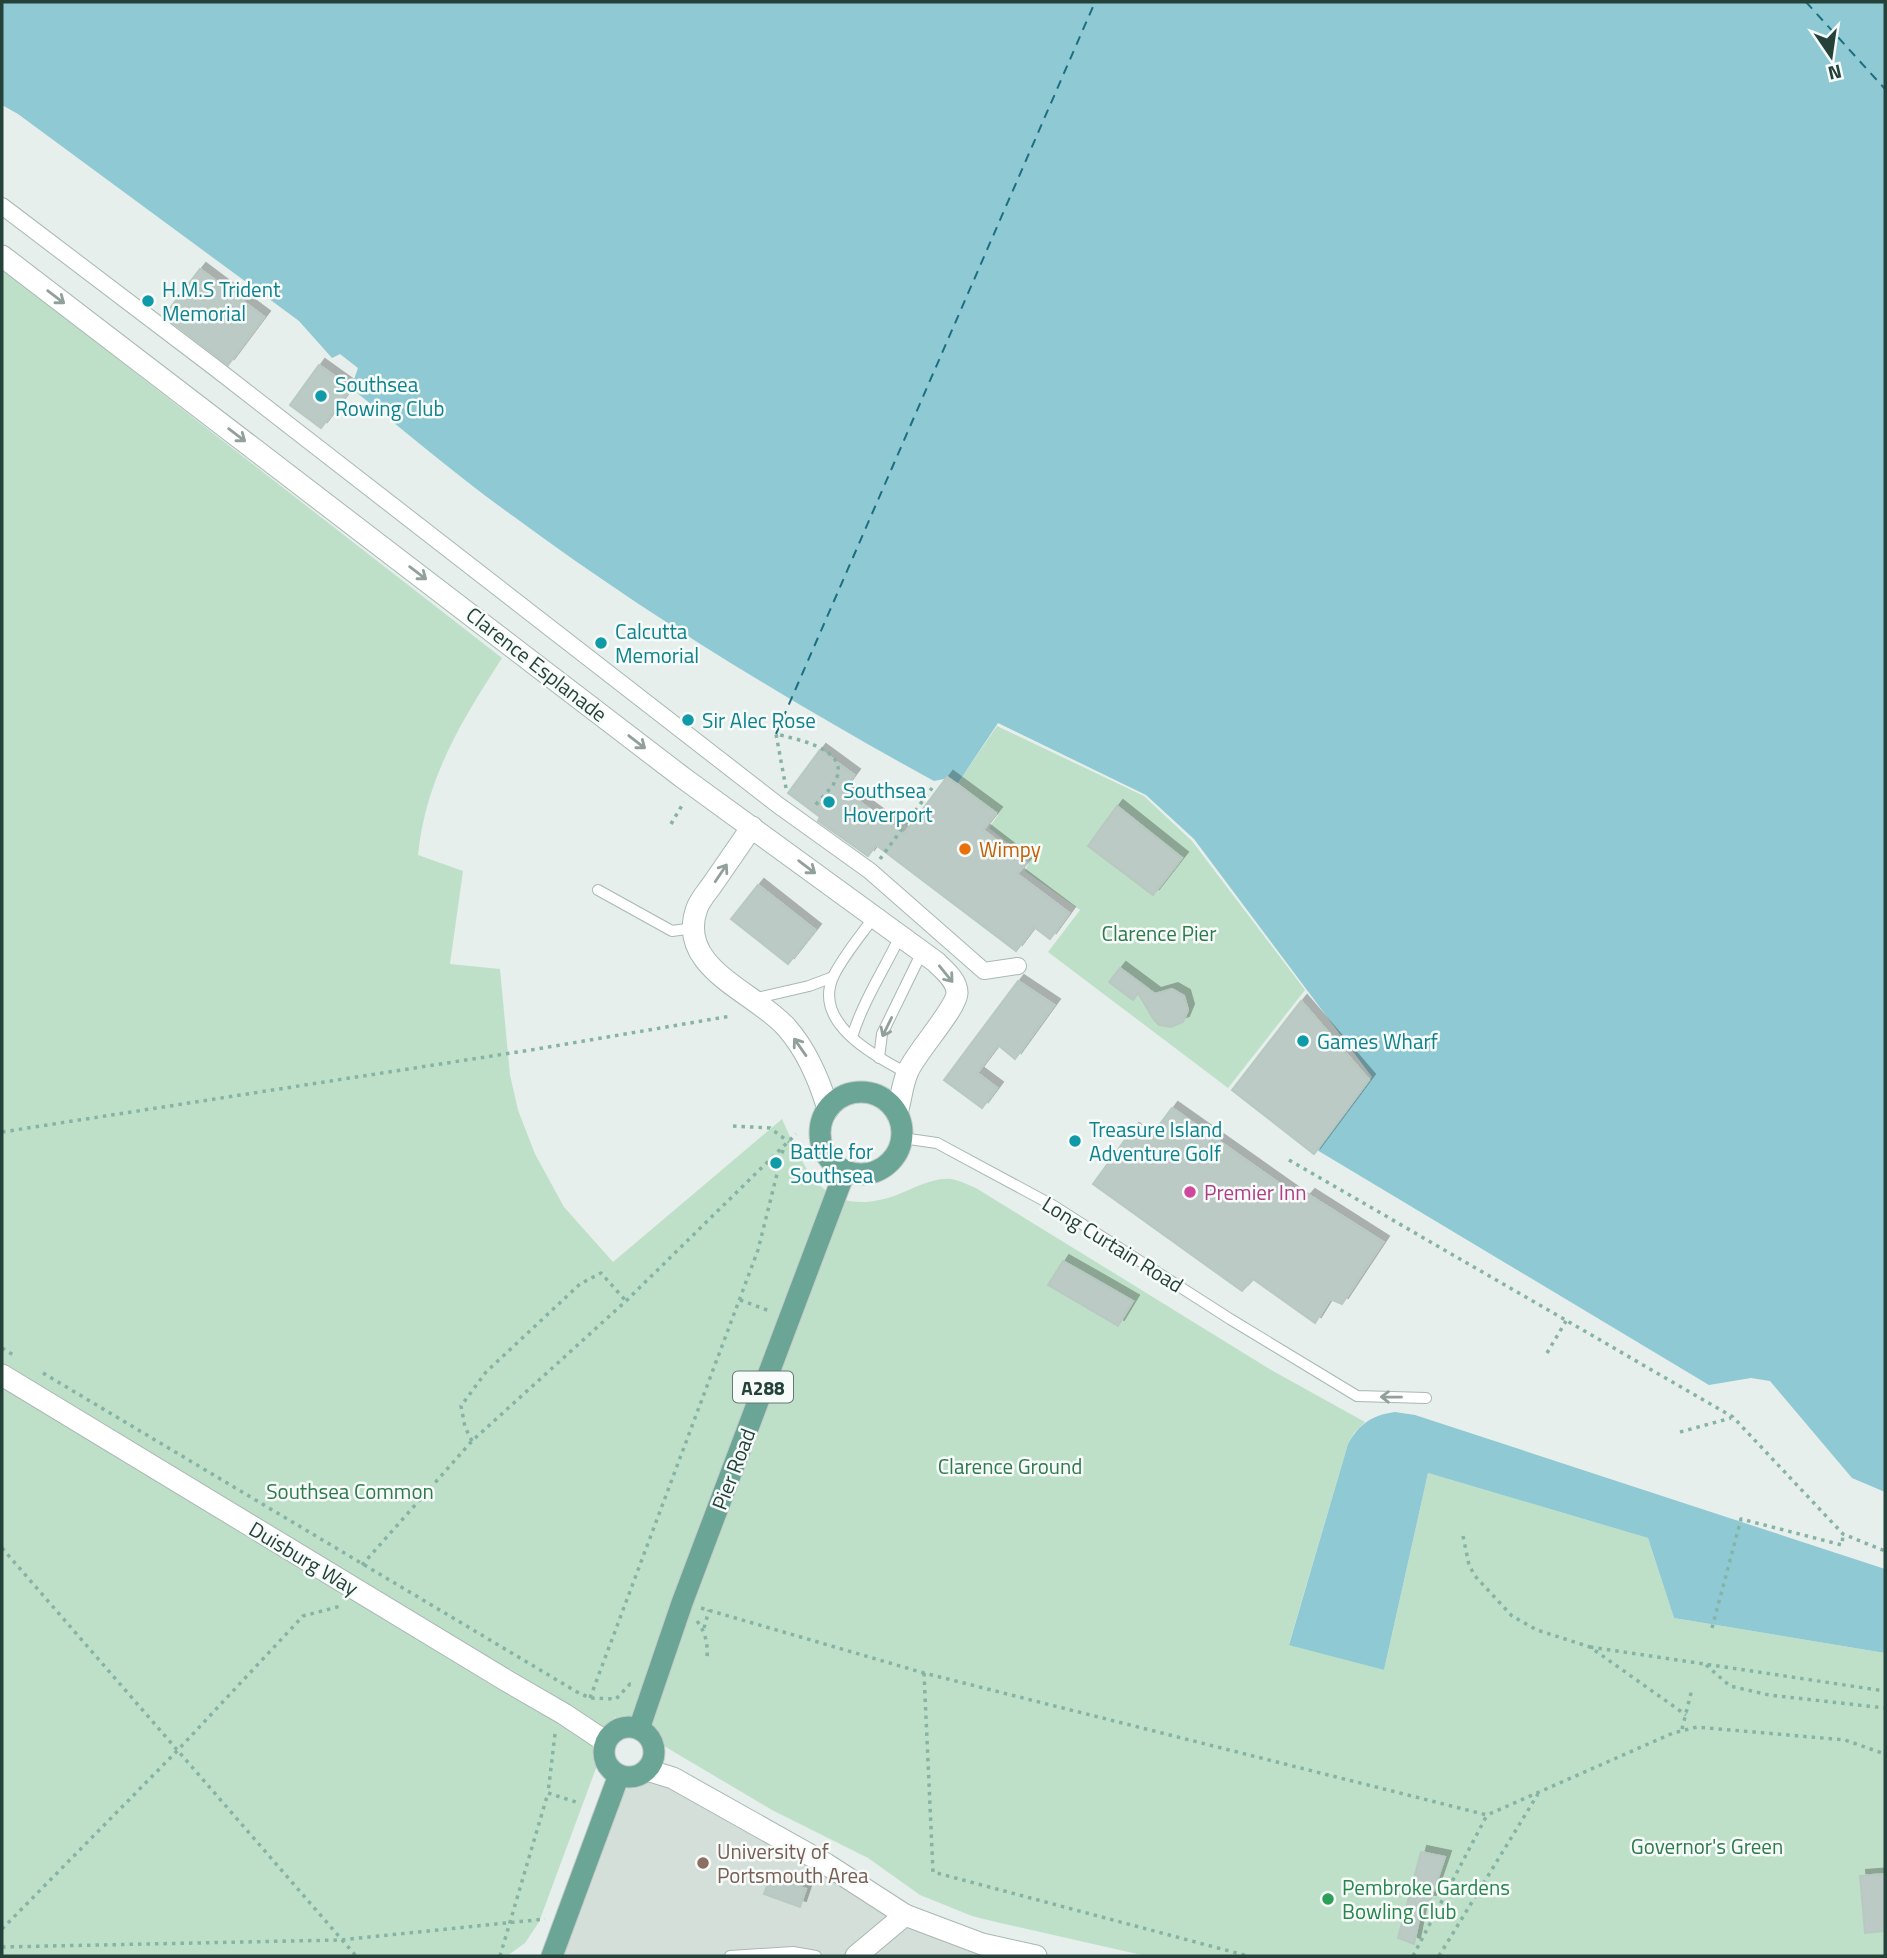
<svg xmlns="http://www.w3.org/2000/svg" width="1887" height="1958" font-family="'Titillium Web',sans-serif">
<style>
.built{fill:#d4dfda}
.green{fill:#bfe0c8}
.water{fill:#8ec9d4}
.lines{fill:none;stroke-linecap:round;stroke-linejoin:round}
.ferry{stroke:#1c6f80;stroke-width:2;stroke-dasharray:9 7;stroke-linecap:butt}
.building{fill:#bbcac4;stroke:#b8c9c2;stroke-width:2;filter:url(#shadow)}
.service-casing{stroke:#a8b8b2;stroke-width:12}
.pedestrian-casing{stroke:#a8b8b2;stroke-width:18}
.minor-casing{stroke:#a8b8b2;stroke-width:23}
.tertiary-casing{stroke:#a8b8b2;stroke-width:23}
.primary-casing{stroke:#c2cac8;stroke-width:23}
.path{stroke:#86b3a5;stroke-width:3.5;stroke-dasharray:3.5 5;stroke-linecap:butt}
.service{stroke:#fff;stroke-width:10}
.pedestrian{stroke:#fff;stroke-width:16}
.minor{stroke:#fff;stroke-width:21}
.tertiary{stroke:#fff;stroke-width:21}
.primary{stroke:#6aa596;stroke-width:21}
.oneway{stroke:#92a09c}
.culture-dot{fill:#0f9aa8;stroke:#f7fbf9;stroke-width:2.5}
.food-dot{fill:#e8710a;stroke:#f7fbf9;stroke-width:2.5}
.hotel-dot{fill:#d1479c;stroke:#f7fbf9;stroke-width:2.5}
.education-dot{fill:#8d6e63;stroke:#f7fbf9;stroke-width:2.5}
.leisure-dot{fill:#2e9e5b;stroke:#f7fbf9;stroke-width:2.5}
.labels{text-anchor:middle;dominant-baseline:central;stroke-width:5;stroke-linejoin:round;paint-order:stroke}
.shield{fill:#f7fbf9;stroke:#637a73;stroke-width:2}
.shield-label{font-size:19px;font-weight:bold;fill:#24423a}
.culture-label{font-size:21px;fill:#0d838f;stroke:#f7fbf9;text-anchor:start}
.street-label{font-size:21px;fill:#24423a;stroke:#f7fbf9}
.food-label{font-size:21px;fill:#c56008;stroke:#f7fbf9;text-anchor:start}
.park-label{font-size:21px;fill:#2d7a4b;stroke:#f7fbf9}
.hotel-label{font-size:21px;fill:#b23c85;stroke:#f7fbf9;text-anchor:start}
.education-label{font-size:21px;fill:#785e54;stroke:#f7fbf9;text-anchor:start}
.leisure-label{font-size:21px;fill:#27864d;stroke:#f7fbf9;text-anchor:start}
</style>
<defs>
<filter id="shadow"><feDropShadow dx="6" dy="-6" stdDeviation="0" flood-color="#0004"/></filter>
</defs>
<rect width="100%" height="100%" fill="#e6efeb"/>
<path class="built" d="M652,1762L905,1915L1036,1956H552L606,1811Z"/>
<g class="green">
<path d="M2,269L502,658C461,722 426,778 418,855L463,871L450,964L500,969L510,1075L518,1110L535,1154L564,1207L613,1262L782,1119C806,1172 824,1219 894,1196C911,1190 932,1177 951,1179C959,1180 968,1185 976,1188L1273,1371L1365,1422L1354,1433L1348,1444L1289,1644L1384,1670L1428,1473L1648,1538L1674,1618L1885,1653V1956H1146L996,1922L972,1916L920,1895L868,1858L772,1810L615,1717L539,1922L525,1943L507,1956H2Z"/>
<path d="M997,726L1144,796L1192,841L1305,990L1228,1088L1048,952L1080,910L1025,871L1030,860L989,828L998,815L958,783Z"/>
</g>
<g class="water">
<path d="M2,2H1885V1492L1852,1478L1770,1381L1751,1378L1709,1385L1317,1150L1372,1077L1194,839L1146,795L998,723L958,783L944,779L934,781C788,701 647,615 513,516C457,476 405,431 351,388L358,368L340,354L332,358L299,321L18,114L2,105Z"/>
<path d="M1395,1412L1415,1415L1885,1569V1653L1674,1618L1648,1538L1428,1473L1384,1670L1289,1645L1348,1444C1359,1424 1372,1415 1395,1412Z"/>
</g>
<g class="lines">
<g class="ferry">
<path d="M1806,2L1885,89"/>
<path d="M776,734L1095,2"/>
</g>
</g>
<g class="building">
<path d="M200,269L264,317L228,365L164,316Z"/>
<path d="M319,365L351,388L321,428L290,405Z"/>
<path d="M820,750L854,775L843,790L904,834L947,777L996,813L983,830L1026,863L1017,874L1069,913L1050,939L1034,927L1016,951L876,845L868,856L818,821L820,817L788,793Z"/>
<path d="M1117,806L1182,858L1153,895L1088,846Z"/>
<path d="M758,885L815,930L788,964L731,919Z"/>
<path d="M1120,968L1155,994L1172,989L1184,996L1188,1010L1183,1022L1171,1027L1159,1025L1154,1020L1138,993L1133,1000L1109,982Z"/>
<path d="M1018,981L1054,1005L1015,1059L998,1045L977,1073L997,1088L982,1108L944,1080Z"/>
<path d="M1301,1001L1369,1080L1314,1154L1232,1090Z"/>
<path d="M1172,1108L1304,1201L1309,1195L1383,1242L1342,1304L1330,1299L1315,1323L1253,1279L1242,1291L1093,1184L1133,1129L1148,1140Z"/>
<path d="M1063,1261L1133,1301L1118,1326L1048,1285Z"/>
<path d="M1421,1852L1445,1857L1430,1901L1423,1900L1414,1944L1398,1938Z"/>
<path d="M1885,1874V1931L1865,1933L1860,1876Z"/>
<path d="M770,1878L806,1889L800,1907L764,1894Z"/>
</g>
<g class="lines">
<defs>
<g id="service">
<path d="M598,890L672,931L694,928"/>
<path d="M874,917C861,935 844,955 834,975C811,1022 874,1056 907,1073"/>
<path d="M753,999L809,986L833,977"/>
<path d="M852,1037C863,1001 884,970 900,936"/>
<path d="M879,1058L882,1034L922,952"/>
<path d="M902,1138L937,1143L1054,1206L1230,1319L1357,1396L1426,1398"/>
<path d="M730,1956L793,1952L816,1956"/>
</g>
<path id="pedestrian" d="M2,206L214,367L778,805L870,871L984,971L1018,966"/>
<g id="minor">
<path d="M2,1375L507,1681L564,1714L606,1742"/>
<path d="M647,1770L673,1778L826,1864L905,1915L982,1944L1036,1956"/>
<path d="M856,1956L905,1915"/>
</g>
<g id="tertiary">
<path d="M2,256L682,777L936,962C944,970 957,980 957,993C956,1009 917,1051 908,1071C902,1084 901,1100 897,1113"/>
<path d="M752,827C738,847 725,866 712,885C707,892 700,900 697,908C675,968 756,992 787,1028C807,1051 819,1079 828,1109"/>
</g>
<g id="primary">
<circle cx="861" cy="1133" r="41"/>
<circle cx="629" cy="1752" r="25"/>
<path d="M639,1729L682,1603L845,1171"/>
<path d="M552,1956L619,1775"/>
</g>
</defs>
<use href="#service" class="service-casing"/>
<use href="#pedestrian" class="pedestrian-casing"/>
<use href="#minor" class="minor-casing"/>
<use href="#tertiary" class="tertiary-casing"/>
<use href="#primary" class="primary-casing"/>
<g class="path">
<path d="M786,788L776,734C795,739 847,748 837,777C834,787 820,799 813,808"/>
<path d="M671,824L684,802"/>
<path d="M880,859L932,788"/>
<path d="M733,1126L770,1128L789,1142"/>
<path d="M2,1132L537,1049L731,1016"/>
<path d="M1289,1160L1733,1417L1843,1534L1885,1551"/>
<path d="M740,1300L770,1311"/>
<path d="M2,1348L15,1356"/>
<path d="M1547,1353L1566,1321"/>
<path d="M43,1373L577,1692L590,1698L616,1699L630,1684L634,1686"/>
<path d="M1680,1432L1731,1418"/>
<path d="M472,1441L465,1427L461,1406L486,1372L580,1284L601,1273L626,1301"/>
<path d="M1463,1536L1469,1565L1475,1576L1512,1616L1537,1630L1590,1647L1686,1715"/>
<path d="M2,1548L356,1956"/>
<path d="M362,1565L472,1441L626,1301L796,1134"/>
<path d="M701,1608L924,1673L1487,1815L1673,1733L1697,1727L1845,1740L1885,1754"/>
<path d="M697,1621C706,1633 708,1644 707,1660"/>
<path d="M704,1628L709,1610"/>
<path d="M1712,1628L1741,1519L1842,1545L1843,1534"/>
<path d="M1590,1647L1885,1691"/>
<path d="M1706,1665L1730,1686L1769,1695L1885,1708"/>
<path d="M924,1673L933,1872L1248,1956"/>
<path d="M590,1698L758,1250L783,1150"/>
<path d="M1682,1729L1692,1689"/>
<path d="M555,1734L548,1793L579,1803"/>
<path d="M2,1929L177,1751L303,1616L341,1606"/>
<path d="M2,1947L340,1940L545,1919"/>
<path d="M500,1956L548,1793"/>
<path d="M1413,1956L1487,1815"/>
<path d="M1439,1956L1538,1794"/>
</g>
<use href="#service" class="service"/>
<use href="#pedestrian" class="pedestrian"/>
<use href="#minor" class="minor"/>
<use href="#tertiary" class="tertiary"/>
<use href="#primary" class="primary"/>
</g>
<defs><path id="oneway-shaft" d="M-6 0H5M1.5-3L5.5 0L1.5 3" fill="none" stroke-width="1.6" stroke-linecap="round" stroke-linejoin="round" transform="scale(1.75)"/></defs>
<g class="oneway">
<use href="#oneway-shaft" transform="translate(56 297) rotate(37)"/>
<use href="#oneway-shaft" transform="translate(237 435) rotate(37)"/>
<use href="#oneway-shaft" transform="translate(418 573) rotate(37)"/>
<use href="#oneway-shaft" transform="translate(637 742) rotate(38)"/>
<use href="#oneway-shaft" transform="translate(807 867) rotate(37)"/>
<use href="#oneway-shaft" transform="translate(721 873) rotate(-56)"/>
<use href="#oneway-shaft" transform="translate(946 974) rotate(51)"/>
<use href="#oneway-shaft" transform="translate(887 1027) rotate(116)"/>
<use href="#oneway-shaft" transform="translate(800 1047) rotate(-125)"/>
<use href="#oneway-shaft" transform="translate(1391 1397) rotate(-179)"/>
</g>
<g class="culture-dot">
<circle cx="148" cy="301" r="7"/>
<circle cx="321" cy="396" r="7"/>
<circle cx="601" cy="643" r="7"/>
<circle cx="688" cy="720" r="7"/>
<circle cx="829" cy="802" r="7"/>
<circle cx="1303" cy="1041" r="7"/>
<circle cx="1075" cy="1141" r="7"/>
<circle cx="776" cy="1163" r="7"/>
</g>
<circle class="food-dot" cx="965" cy="849" r="7"/>
<circle class="hotel-dot" cx="1190" cy="1192" r="7"/>
<circle class="education-dot" cx="703" cy="1863" r="7"/>
<circle class="leisure-dot" cx="1328" cy="1899" r="7"/>
<g class="labels">
<rect class="shield" x="733" y="1371.5" width="60" height="31" rx="5"/>
<g class="shield-label">
<text x="763" y="1387">A288</text>
</g>
<g class="culture-label">
<text x="162" y="289">H.M.S Trident<tspan x="162" dy="24">Memorial</tspan></text>
<text x="335" y="384">Southsea<tspan x="335" dy="24">Rowing Club</tspan></text>
<text x="615" y="631">Calcutta<tspan x="615" dy="24">Memorial</tspan></text>
<text x="702" y="720">Sir Alec Rose</text>
<text x="843" y="790">Southsea<tspan x="843" dy="24">Hoverport</tspan></text>
<text x="1317" y="1041">Games Wharf</text>
<text x="1089" y="1129">Treasure Island<tspan x="1089" dy="24">Adventure Golf</tspan></text>
<text x="790" y="1151">Battle for<tspan x="790" dy="24">Southsea</tspan></text>
</g>
<g class="street-label">
<text transform="translate(537 664) rotate(38)">Clarence Esplanade</text>
<text transform="translate(1113 1244) rotate(32)">Long Curtain Road</text>
<text transform="translate(733 1469) rotate(-69)">Pier Road</text>
<text transform="translate(304 1558) rotate(31)">Duisburg Way</text>
</g>
<g class="food-label">
<text x="979" y="849">Wimpy</text>
</g>
<g class="park-label">
<text x="1159" y="933">Clarence Pier</text>
<text x="1010" y="1466">Clarence Ground</text>
<text x="350" y="1491">Southsea Common</text>
<text x="1707" y="1846">Governor's Green</text>
</g>
<g class="hotel-label">
<text x="1204" y="1192">Premier Inn</text>
</g>
<g class="education-label">
<text x="717" y="1851">University of<tspan x="717" dy="24">Portsmouth Area</tspan></text>
</g>
<g class="leisure-label">
<text x="1342" y="1887">Pembroke Gardens<tspan x="1342" dy="24">Bowling Club</tspan></text>
</g>
</g>
<rect width="1887" height="1958" fill="none" stroke="#24423a" stroke-width="7"/>
<g transform="translate(1831 56) rotate(167)" stroke="#f7fbf9" stroke-width="5" paint-order="stroke">
<path d="M0-5L12 26L0 18L-12 26Z" fill="#24423a"/>
<text y="-10" font-size="19" font-weight="bold" text-anchor="middle" fill="#24423a">N</text>
</g>
</svg>
